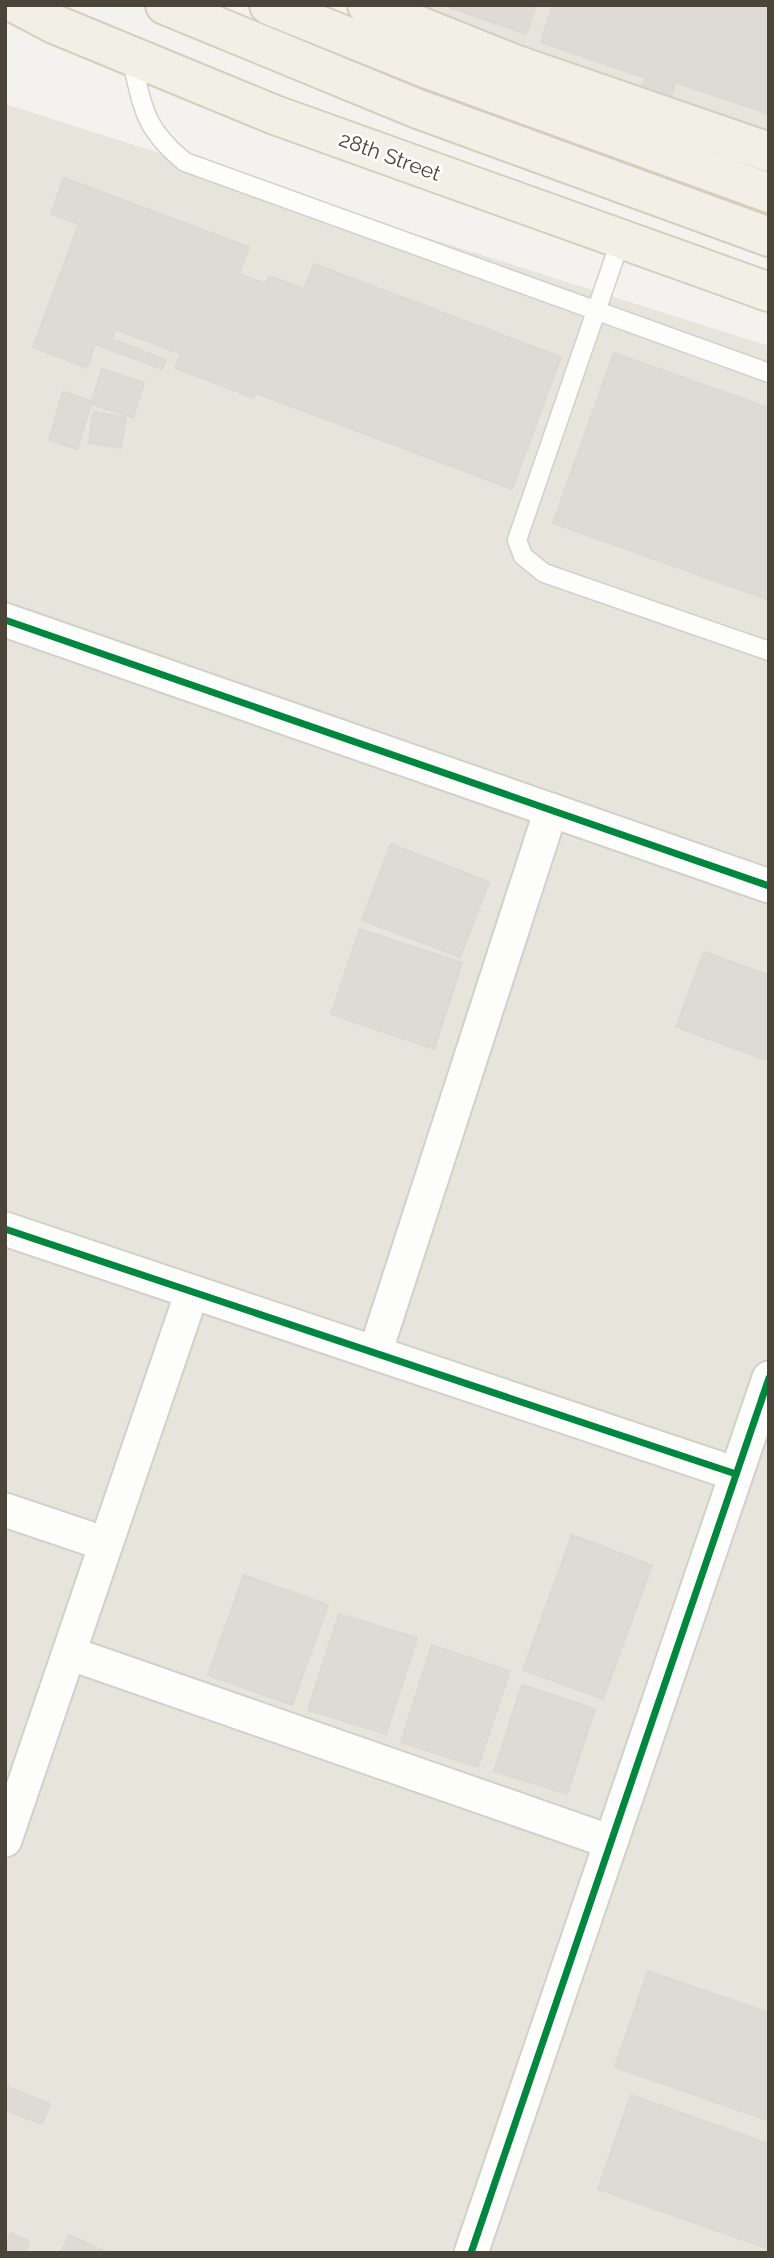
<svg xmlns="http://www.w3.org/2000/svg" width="774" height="2258" font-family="Raleway,sans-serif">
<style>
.residential{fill:#e7e4dc}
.building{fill:#dedbd6;stroke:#dcd9d4;stroke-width:2}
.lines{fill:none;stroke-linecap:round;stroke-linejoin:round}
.lane-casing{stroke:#d2d0cb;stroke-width:21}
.street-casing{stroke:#d2d0cb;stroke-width:37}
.primary-casing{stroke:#d6cebb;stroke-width:42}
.lane{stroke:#fdfdfc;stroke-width:18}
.street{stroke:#fdfdfc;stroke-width:33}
.primary{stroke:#f2efe6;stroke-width:38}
.cycleway-casing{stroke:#fff;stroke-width:11}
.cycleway{stroke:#00873e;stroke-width:7}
.labels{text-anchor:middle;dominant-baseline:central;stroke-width:5;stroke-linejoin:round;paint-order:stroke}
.street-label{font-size:21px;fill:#4b4439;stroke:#fff}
</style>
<rect width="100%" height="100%" fill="#f4f2ee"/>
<g class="residential">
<path d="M415,5H769V137L629,93Z"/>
<path d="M5,104L769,346V2253H5Z"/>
</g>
<g class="building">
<path d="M443,5H536L526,34Z"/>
<path d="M553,5H769V114L675,82L670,99L642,89L646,78L541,42Z"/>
<path d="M64,178L249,247L239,274L266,284L269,276L304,289L314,264L561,357L512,489L256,393L254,398L175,368L181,354L115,329L112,339L166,360L162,369L95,344L87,368L33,347L79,224L51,214Z"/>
<path d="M614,353L769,408V600L553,523Z"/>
<path d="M102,369L144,383L133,417L91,404Z"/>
<path d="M63,392L92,401L77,449L49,440Z"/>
<path d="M93,412L126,417L121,448L89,443Z"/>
<path d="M391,844L489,882L460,957L362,920Z"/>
<path d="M360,929L462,963L434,1049L331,1014Z"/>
<path d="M704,952L769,975V1061L676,1027Z"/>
<path d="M572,1535L652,1565L603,1699L523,1670Z"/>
<path d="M244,1575L328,1605L292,1705L208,1675Z"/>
<path d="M339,1614L417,1638L386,1734L308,1710Z"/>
<path d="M432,1645L510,1671L478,1767L401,1742Z"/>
<path d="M522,1685L595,1709L567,1794L494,1771Z"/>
<path d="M648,1971L769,2013V2121L615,2067Z"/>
<path d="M5,2086L50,2104L42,2124L5,2110Z"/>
<path d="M631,2095L769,2144V2249L598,2189Z"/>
<path d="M10,2233L29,2241L25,2253H5Z"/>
<path d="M69,2235L108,2253H61Z"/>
</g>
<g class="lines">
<defs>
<g id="lane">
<path d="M130,55C144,107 141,126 185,162L769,373"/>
<path d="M621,239L517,540L523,556L544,573L769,651"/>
</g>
<g id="street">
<path d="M5,620L769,886"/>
<path d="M5,1229L736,1474"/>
<path d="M375,1353L551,810"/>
<path d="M5,1510L106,1544"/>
<path d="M69,1653L611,1842"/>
<path d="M5,1840L192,1292"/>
<path d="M471,2253L769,1378"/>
</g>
<g id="primary">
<path d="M18,5L54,24L275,115L769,292"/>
<path d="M165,5L418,109L769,237"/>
<path d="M269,5L433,71L769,193"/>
<path d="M367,5L514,64L769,152"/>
</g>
</defs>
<use href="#lane" class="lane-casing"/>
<use href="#street" class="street-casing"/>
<use href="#primary" class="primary-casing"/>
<use href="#lane" class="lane"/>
<use href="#street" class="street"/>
<use href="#primary" class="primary"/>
<defs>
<g id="cycleway">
<path d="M5,620L769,886"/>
<path d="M5,1229L736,1474"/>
<path d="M471,2253L769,1378"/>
</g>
</defs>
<use href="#cycleway" class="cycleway-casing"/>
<use href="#cycleway" class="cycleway"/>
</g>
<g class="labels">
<g class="street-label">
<text transform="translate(390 156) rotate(20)">28th Street</text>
</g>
</g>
<rect width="774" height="2258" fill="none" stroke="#4b4439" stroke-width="14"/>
</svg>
